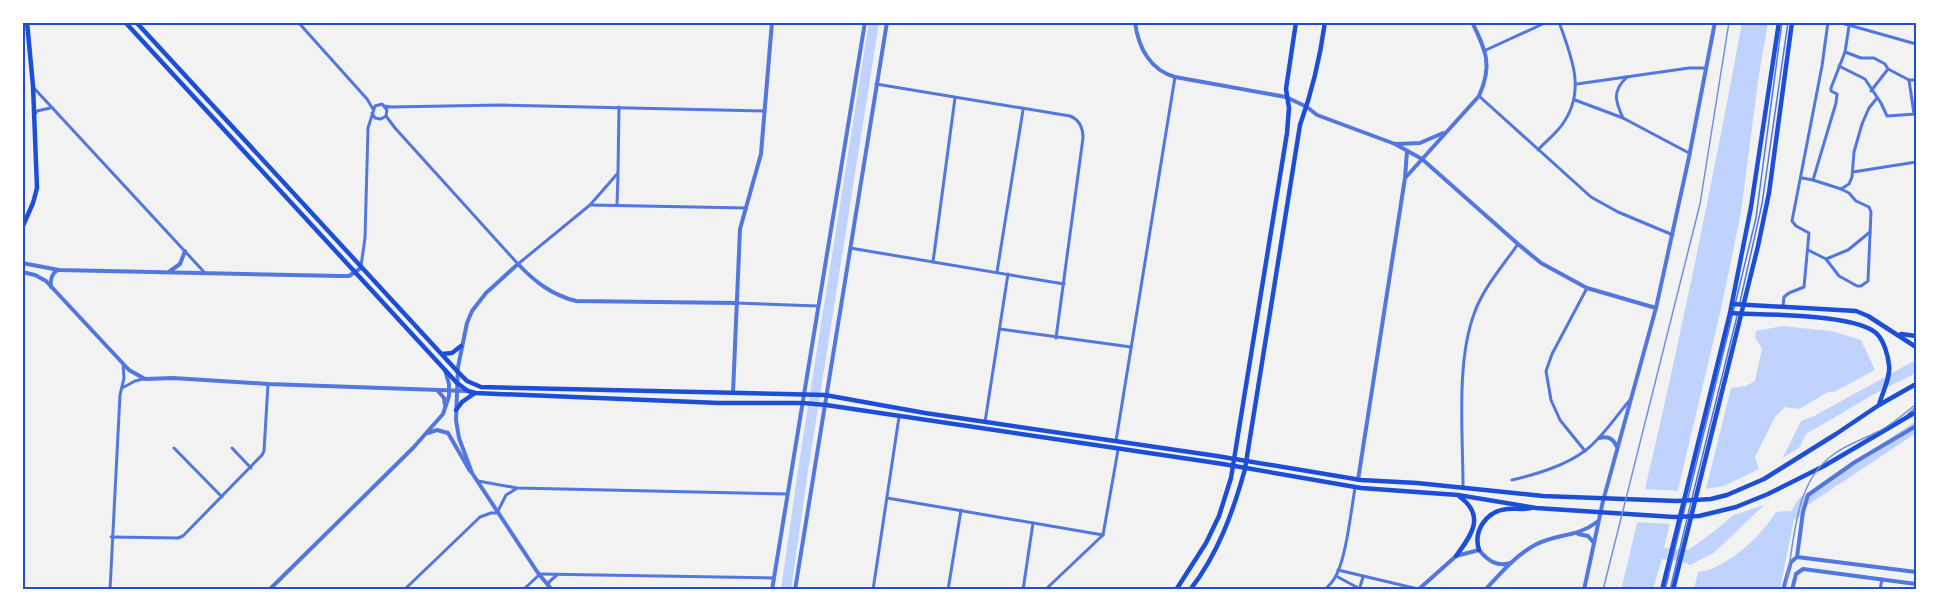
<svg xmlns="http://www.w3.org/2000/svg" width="1939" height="612" font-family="Lato,sans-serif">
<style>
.water{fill:#bfd3fe}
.pier{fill:#f2f2f2}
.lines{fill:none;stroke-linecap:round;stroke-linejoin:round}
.river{stroke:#bfd3fe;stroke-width:10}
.service{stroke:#5277de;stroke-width:1.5}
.minor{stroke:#5277de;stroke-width:3}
.tertiary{stroke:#5277de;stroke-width:4}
.secondary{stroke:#1d4ed8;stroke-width:4.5}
.primary{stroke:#1d4ed8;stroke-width:4.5}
.tram{stroke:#7290e2;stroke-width:1.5}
.rail{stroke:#7290e2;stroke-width:1.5}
.neatline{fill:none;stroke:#1d4ed8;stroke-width:2}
</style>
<rect width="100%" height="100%" fill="#f2f2f2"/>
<g class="water">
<path d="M1742,23H1768L1759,74L1741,212L1721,309L1664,548L1688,550C1716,532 1756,498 1775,471C1785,455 1793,437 1801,421L1814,416L1916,360V373L1876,393L1806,434L1788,471L1763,506L1715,552L1690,565L1681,561L1662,559L1653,589L1621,590C1667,402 1707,212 1742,23Z"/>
<path d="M1782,326L1831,331L1861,340L1875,370L1834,392H1828L1799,409L1785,407L1775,417L1755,457L1759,469L1724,486L1706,489L1731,388L1746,386L1755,381L1762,349L1755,338L1756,331Z"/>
<path d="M1788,511L1795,514L1780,589H1694L1698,572C1704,571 1711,570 1716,567C1740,555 1762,534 1776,512Z"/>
</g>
<g class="pier">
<path d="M1800,447L1802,449L1791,473L1769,503L1723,519L1746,498L1772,469L1776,462Z"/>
<path d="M1642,489L1682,491L1673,524L1635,522Z"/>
</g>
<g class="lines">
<g class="river">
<path d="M1795,514L1803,502L1916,427"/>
<path d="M786,590L803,470L874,22"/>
</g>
<g class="service">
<path d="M1740,302L1762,204L1788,22"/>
<path d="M1908,414L1916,407"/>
<path d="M1688,498L1756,218L1782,22"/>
<path d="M1692,498L1737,316"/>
<path d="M1665,590L1686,503"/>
<path d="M1670,590L1691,502"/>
</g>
<g class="minor">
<path d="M298,22L367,99L373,109"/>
<path d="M1838,22L1916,44"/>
<path d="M1486,50L1547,22"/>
<path d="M1845,52L1861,58H1874L1885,64L1888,69L1909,80H1916"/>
<path d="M1839,66L1865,79L1881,103L1887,116L1916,114"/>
<path d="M1909,80L1914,114"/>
<path d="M876,84L1070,116C1080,120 1083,128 1083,138L1056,338"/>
<path d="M1577,84L1689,68H1706"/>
<path d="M33,87L205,273"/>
<path d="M1871,91L1888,69"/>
<path d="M1479,96L1591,197L1618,212L1673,235"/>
<path d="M1575,100L1623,118L1689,153"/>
<path d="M384,106L391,107L501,105L764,111"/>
<path d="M35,114L37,111L50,108"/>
<path d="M386,116L395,128L518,264L590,205L618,173L619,107"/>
<path d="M1623,118C1615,101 1612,91 1627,77"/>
<path d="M1538,150C1546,141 1558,132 1564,122C1586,89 1571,56 1559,22"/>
<path d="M1853,172L1916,162"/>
<path d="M1802,178L1813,180L1841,189L1849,193L1856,201L1869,207L1871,212L1868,281L1861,286H1857L1839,276L1826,259L1808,250"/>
<path d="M1813,180L1836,103L1837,94L1831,91V88L1845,52L1849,26"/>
<path d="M1841,189L1849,184L1852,177L1854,152L1862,124L1869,108L1877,98"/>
<path d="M617,204L618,175"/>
<path d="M590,205L746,208"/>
<path d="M850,248L1064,284"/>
<path d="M1826,259L1848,250L1870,232"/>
<path d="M933,262L955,98"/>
<path d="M361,266L365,238L368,128L375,106L382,104L387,110L386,116L381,119L375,118L372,113"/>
<path d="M997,272L1023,110"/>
<path d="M736,303L818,306"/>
<path d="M1783,306L1784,297L1789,293L1804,287L1809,233L1796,226L1792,221L1822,66L1828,22"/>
<path d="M1000,329L1131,347"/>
<path d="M122,388L135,381L143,379"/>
<path d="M985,422L1008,274"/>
<path d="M1116,441L1175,77"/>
<path d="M174,448L222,497"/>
<path d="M232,448L251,468"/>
<path d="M1585,451L1560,420L1551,400L1546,371L1552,354L1587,288"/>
<path d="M1512,480C1537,474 1565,466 1586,450C1603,437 1616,416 1630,400"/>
<path d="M478,481L517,488L787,494"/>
<path d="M1463,487C1463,434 1456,363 1474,314C1483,288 1502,267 1518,244"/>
<path d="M887,498L1103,535"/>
<path d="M111,537L178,538L183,536L262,455L264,451L268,384"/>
<path d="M1338,570L1418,589"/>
<path d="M539,574L774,578"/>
<path d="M1336,576L1362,590"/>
<path d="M548,585L549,582L557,575"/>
<path d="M1360,587L1363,577"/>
<path d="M110,590L120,395L124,378L123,364"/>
<path d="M404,590L480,517L491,513H497L506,495L516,489"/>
<path d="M523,590L539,575"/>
<path d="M873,590L899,417"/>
<path d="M948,590L961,510"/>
<path d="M1023,590L1033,523"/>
<path d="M1045,590L1103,535L1118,450"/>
<path d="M1325,590C1328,586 1332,583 1334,579C1346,562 1351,510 1355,488"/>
<path d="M1554,590H1562"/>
<path d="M1880,590L1882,579"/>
</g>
<g class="tertiary">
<path d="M1135,22C1138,47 1150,70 1175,77L1286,97L1307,107L1317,115L1395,144L1422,159L1518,244L1541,263L1587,288L1656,308"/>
<path d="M1396,144L1420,143L1443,133"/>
<path d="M1406,177L1479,96C1493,65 1486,51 1472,22"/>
<path d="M22,263L59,270L341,276H349L361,268"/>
<path d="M170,271L180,264L185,251"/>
<path d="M22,272L35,275L46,281L129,370L145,379L173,378L268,384L467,391"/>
<path d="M51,287C50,280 52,273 58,270"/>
<path d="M438,391L444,398L445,405"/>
<path d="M733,393L740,229L761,154L772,22"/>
<path d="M428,433L437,430L448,433L470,471"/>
<path d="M1599,438C1608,436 1613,438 1617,447"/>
<path d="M1358,480L1405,178L1407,151"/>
<path d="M1578,534L1588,536L1594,543"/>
<path d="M1797,557L1916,572"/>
<path d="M269,590L413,448L443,414L449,396V384L445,370"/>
<path d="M552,590L538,573L472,473L459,438L456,420L458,367L467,323L472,311L486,293L518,264C535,282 552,295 576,301L736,303"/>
<path d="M772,590L865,22"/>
<path d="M795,590L887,22"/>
<path d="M1418,590L1456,556L1479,550C1488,561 1497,567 1511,563"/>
<path d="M1485,590C1500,574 1516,555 1535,545C1557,533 1576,538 1597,522"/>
<path d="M1584,590L1603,501L1656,308L1689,157L1715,22"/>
<path d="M1783,590L1791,562L1797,557L1803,512L1808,495L1855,462L1916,426"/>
<path d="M1792,590L1796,574L1803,569L1916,584"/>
</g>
<g class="secondary">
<path d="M22,228L33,203L37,188L33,86L27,22"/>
<path d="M1732,304L1856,311L1868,316L1916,347"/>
<path d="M1730,313C1760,315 1860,313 1878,335C1884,342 1888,355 1889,365C1891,377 1882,393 1879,405"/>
<path d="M1901,334L1916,336"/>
<path d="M1176,590L1206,543L1219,516L1231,478L1287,133L1289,108L1286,89L1296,22"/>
<path d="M1190,590C1218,554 1233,512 1245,469L1300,125C1312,92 1320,58 1325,22"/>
</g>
<g class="primary">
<path d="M125,22L457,383L468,391L475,393L719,403H803L826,405L1223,464L1361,488L1458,495L1536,508L1674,517L1699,516L1736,507L1768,494L1824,466L1916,412"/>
<path d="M136,22L458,372L467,381L481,387L825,395L925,413L1217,456L1361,480L1417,483L1543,496L1677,501L1711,499L1727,495L1764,479L1836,434L1879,405L1916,384"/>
<path d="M442,354L452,353L461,346"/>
<path d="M456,410L462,402L475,393"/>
<path d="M1479,550C1473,531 1486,511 1507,509C1515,508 1523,510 1531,508"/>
<path d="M1456,556C1471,536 1486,516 1460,497"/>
<path d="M1662,590L1730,313L1751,207L1779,22"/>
<path d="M1673,590L1758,246L1769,193L1792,22"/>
</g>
<path class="tram" d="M1785,590C1795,545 1792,483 1834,454C1846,445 1861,440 1875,433C1890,426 1903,415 1916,404"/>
<path class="rail" d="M1603,590L1700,204L1729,22"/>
</g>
<rect width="1939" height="612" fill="none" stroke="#ffffff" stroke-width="48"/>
<rect x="24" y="24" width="1891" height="564" class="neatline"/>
</svg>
